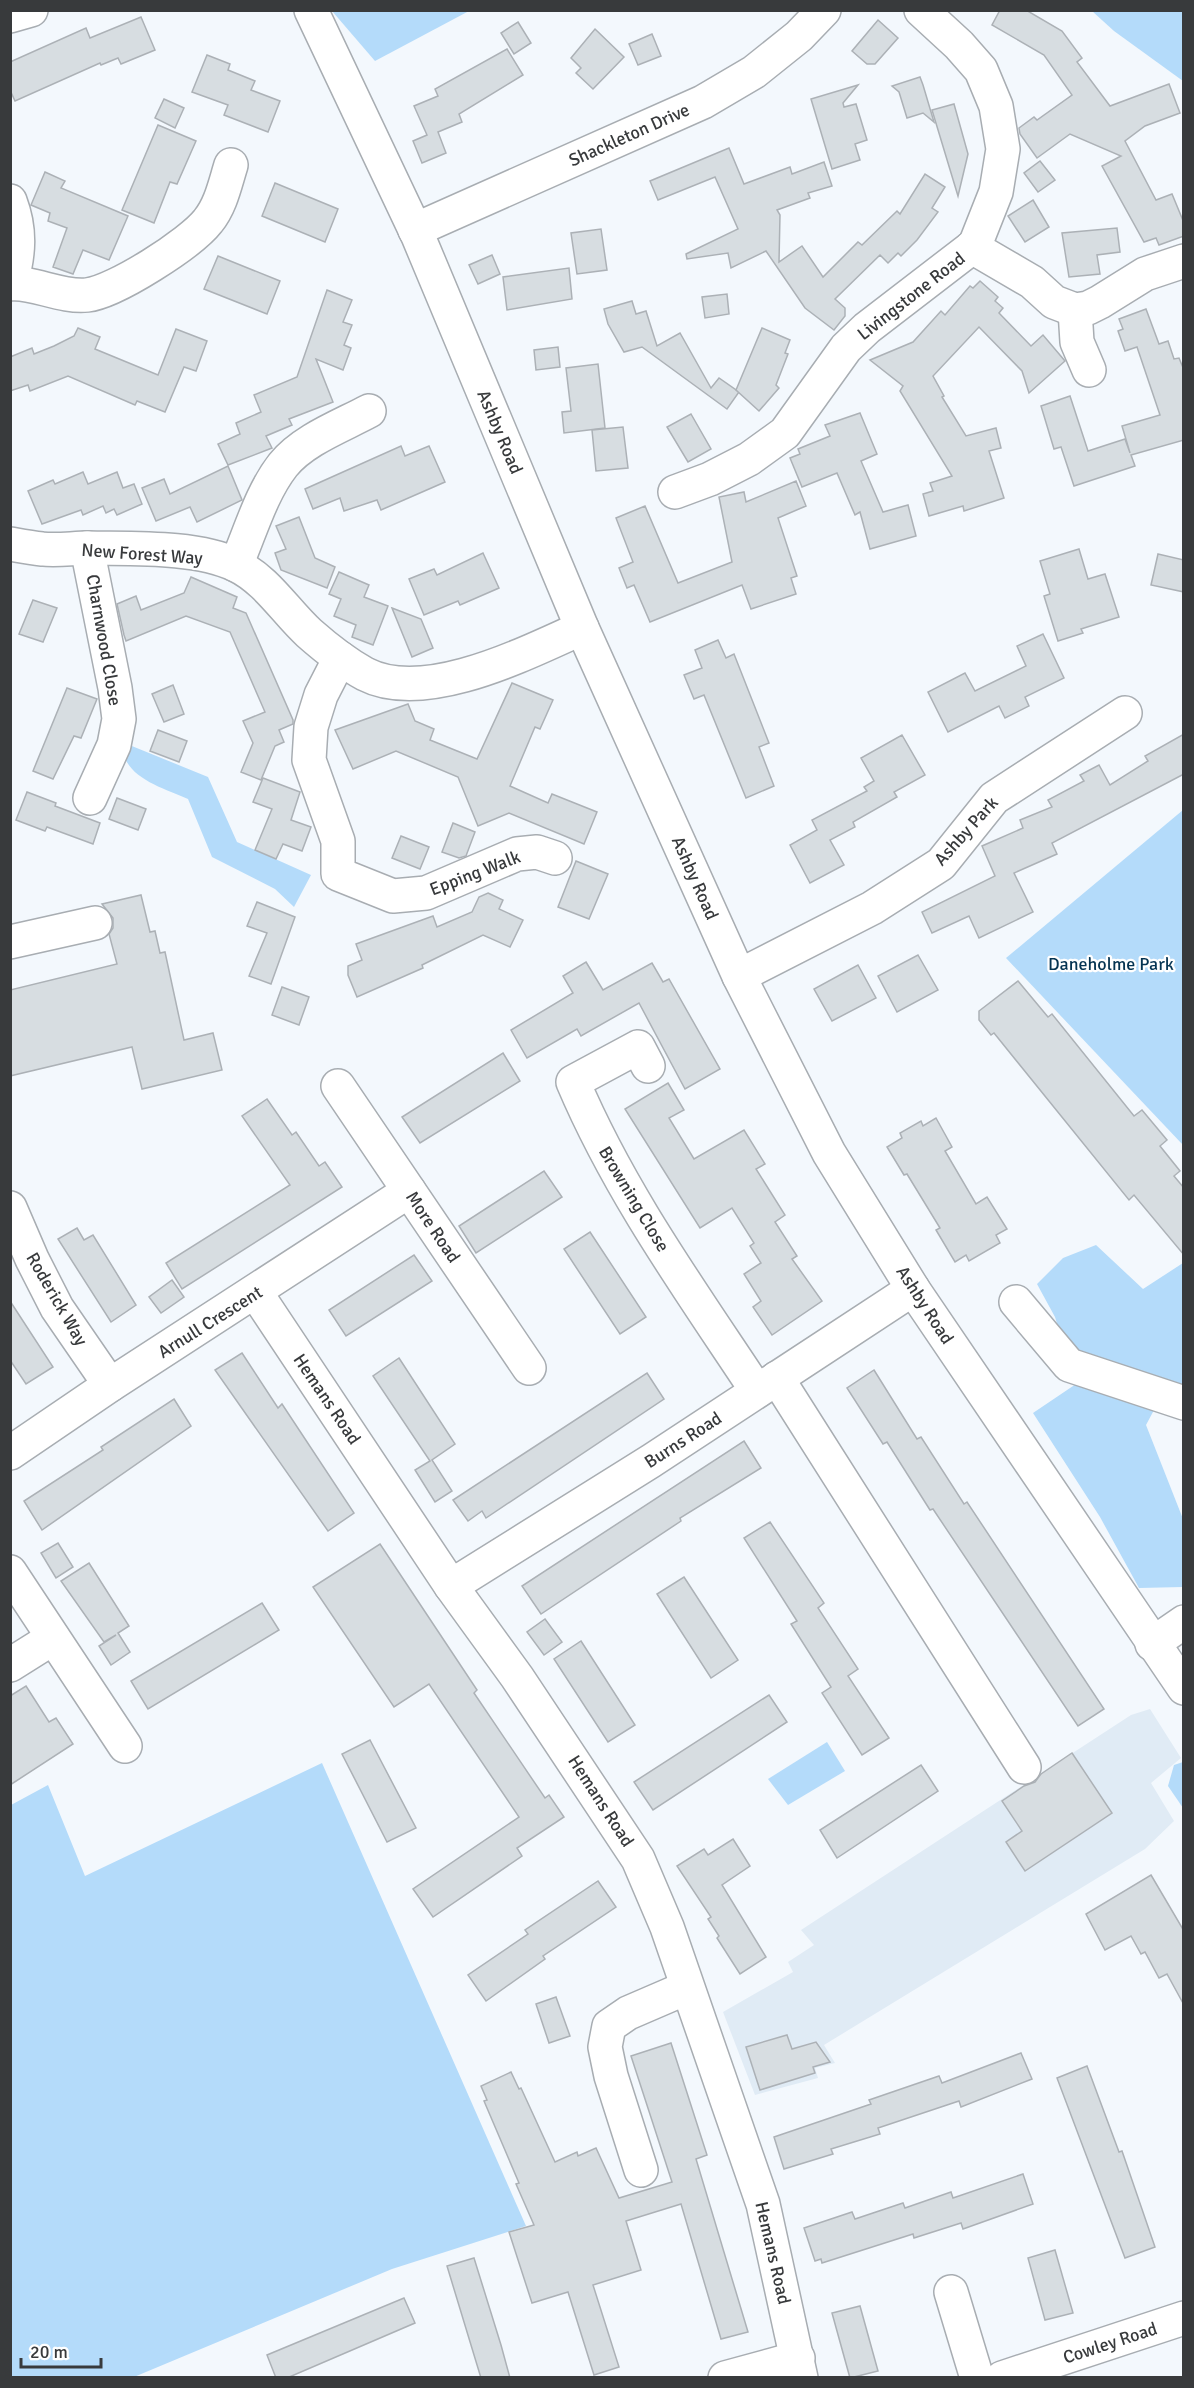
<svg xmlns="http://www.w3.org/2000/svg" width="1194" height="2388" font-family="Signika,sans-serif">
<style>
.built{fill:#e0ebf5}
.green{fill:#b4dbfa}
.building{fill:#d7dde1;stroke:#acb1b6;stroke-width:1.5}
.lines{fill:none;stroke-linecap:round;stroke-linejoin:round}
.minor-casing{stroke:#a8adb2;stroke-width:36}
.minor{stroke:#fff;stroke-width:33}
.labels{text-anchor:middle;dominant-baseline:central;stroke-width:4.5;stroke-linejoin:round;paint-order:stroke}
.street-label{font-size:18px;fill:#383a3c;stroke:#fff}
.park-label{font-size:18px;fill:#053452;stroke:#fff}
</style>
<rect width="100%" height="100%" fill="#f3f8fd"/>
<path class="built" d="M1150,1709L1181,1758L1151,1783L1174,1821L1145,1849L824,2045L835,2063L815,2068L818,2078L755,2095L723,2012L793,1972L788,1962L814,1945L801,1930L1131,1715Z"/>
<g class="green">
<path d="M332,11H469L375,61Z"/>
<path d="M1092,11H1183V81L1114,31Z"/>
<path d="M122,742L208,777L237,842L311,875L294,907L275,889L212,857L188,799C161,787 121,777 122,742Z"/>
<path d="M1183,810V1145L1006,958Z"/>
<path d="M1096,1245L1143,1289L1183,1263V1387L1169,1382L1146,1425L1183,1519V1587L1139,1588L1100,1517L1033,1413L1076,1384L1055,1317L1037,1284L1063,1258Z"/>
<path d="M827,1742L845,1771L788,1805L768,1779Z"/>
<path d="M1183,1762V1808L1168,1786L1174,1765Z"/>
<path d="M322,1763L526,2226L392,2269L134,2377H11V1805L48,1785L85,1876Z"/>
</g>
<g class="building">
<path d="M1000,10H1026L1062,31L1082,58L1077,62L1110,106L1169,84L1180,113L1145,126L1125,141L1156,200L1172,194L1184,223V236L1159,245L1156,238L1144,242L1102,166L1121,156L1070,134L1037,158L1020,134L1019,128L1034,117L1037,120L1072,95L1044,55L992,25Z"/>
<path d="M141,17L155,50L121,64L118,58L101,65L100,63L15,101L10,90V62L86,28L90,38Z"/>
<path d="M878,20L898,38L875,64H867L852,51Z"/>
<path d="M518,22L531,43L514,54L501,33Z"/>
<path d="M595,29L624,57L593,89L576,73L581,68L571,58Z"/>
<path d="M652,34L661,56L638,65L629,44Z"/>
<path d="M507,49L523,75L459,114L462,122L438,132L446,153L422,163L413,141L427,135L414,106L438,96L435,89Z"/>
<path d="M207,55L230,64L228,70L255,81L251,90L280,101L268,132L224,115L228,105L192,92Z"/>
<path d="M920,77L923,85L934,122L923,113L907,118L899,92L892,86Z"/>
<path d="M858,85L843,103L844,107L856,104L867,140L855,144L860,160L832,169L811,99Z"/>
<path d="M164,99L184,108L175,128L155,118Z"/>
<path d="M954,104L968,154L958,196L932,110Z"/>
<path d="M158,125L196,141L177,184L170,182L154,223L122,210Z"/>
<path d="M729,148L744,184L790,167L792,174L824,162L832,186L808,193L810,198L777,210L780,215L779,262L802,246L823,277L858,242L862,245L897,211L900,214L925,174L945,187L932,208L938,212L917,240L901,256L898,253L888,263L880,255L835,299L845,308V316L834,330L805,308L766,251L731,268L728,253L687,259L686,254L738,229L715,177L658,200L650,181Z"/>
<path d="M1040,161L1055,180L1038,192L1024,173Z"/>
<path d="M45,172L65,181L61,188L128,216L109,260L83,250L73,274L53,267L67,228L48,221L50,213L31,205Z"/>
<path d="M275,183L338,209L325,242L262,216Z"/>
<path d="M1033,200L1049,227L1025,242L1008,216Z"/>
<path d="M1117,228L1120,252L1097,255L1100,274L1069,277L1062,233Z"/>
<path d="M601,229L607,270L577,274L571,233Z"/>
<path d="M492,255L500,274L478,284L469,265Z"/>
<path d="M218,256L280,281L267,314L204,289Z"/>
<path d="M569,268L572,299L507,310L503,277Z"/>
<path d="M980,281L998,297L995,301L1003,308L999,313L1031,346L1043,335L1065,361L1029,393L1022,371L979,327L933,376L944,396L942,397L966,436L996,428L1001,448L989,451L1004,498L964,511L963,506L929,516L923,494L933,491L930,483L952,476L900,391L903,386L870,360L913,342L941,311L945,315L970,286L973,288Z"/>
<path d="M327,290L352,300L343,322L352,325L344,345L351,348L343,370L316,359L333,402L289,419L292,425L266,436L272,448L228,465L218,444L240,434L236,423L261,412L254,395L297,377Z"/>
<path d="M727,294L729,314L705,318L702,297Z"/>
<path d="M632,301L636,314L646,311L657,346L680,333L711,388L719,378L739,392L727,409L642,347L624,352L608,324L604,309Z"/>
<path d="M1146,309L1159,344L1168,341L1174,359L1179,358L1184,370V440L1131,455L1135,466L1074,486L1061,447L1054,449L1041,406L1070,396L1088,451L1125,439L1130,453L1122,426L1160,415L1137,347L1125,351L1118,331L1123,329L1119,319Z"/>
<path d="M78,328L100,337L95,349L158,375L176,329L207,341L196,371L184,367L165,412L137,401L135,405L68,376L30,391L28,385L10,391V357L32,348L34,354L54,346L74,336Z"/>
<path d="M762,328L790,340L785,353L788,354L776,385L779,388L759,411L736,390Z"/>
<path d="M558,347L560,367L536,370L534,350Z"/>
<path d="M598,364L605,428L564,433L562,412L571,411L566,368Z"/>
<path d="M860,413L877,454L861,461L883,512L908,505L916,536L870,549L860,512L855,515L837,473L802,487L790,458L800,454L798,449L830,436L825,425Z"/>
<path d="M691,414L711,449L688,462L667,427Z"/>
<path d="M623,427L628,468L596,471L592,430Z"/>
<path d="M401,446L405,456L429,446L445,482L381,510L377,500L344,511L340,498L313,509L305,489Z"/>
<path d="M228,466L242,500L197,522L190,507L156,521L142,488L164,479L170,494Z"/>
<path d="M83,472L88,484L117,472L123,488L134,484L142,504L117,515L114,509L106,513L103,506L83,515L81,510L42,524L28,491L53,480L55,484Z"/>
<path d="M796,481L806,506L778,518L797,576L791,578L796,594L751,609L742,585L650,622L634,585L627,588L619,568L633,562L616,518L645,506L678,583L732,562L719,497L744,492L746,502Z"/>
<path d="M299,517L315,558L335,567L327,588L281,570L275,553L286,549L276,526Z"/>
<path d="M1079,549L1088,579L1105,574L1119,617L1081,629L1083,633L1058,641L1044,596L1050,594L1040,561Z"/>
<path d="M483,553L499,588L460,605L458,601L424,615L409,579L434,569L437,575Z"/>
<path d="M1158,554L1184,560V592L1151,585Z"/>
<path d="M339,572L369,585L364,597L388,606L373,645L352,637L356,625L334,616L341,599L329,594Z"/>
<path d="M191,577L237,597L233,608L246,613L293,720V724L279,730L284,742L275,746L261,780L241,772L253,743L243,721L265,712L230,632L186,616L126,641L124,635L117,604L136,596L141,610L184,593Z"/>
<path d="M33,600L57,608L43,642L19,634Z"/>
<path d="M392,608L421,619L433,648L412,657Z"/>
<path d="M1043,634L1064,678L1025,697L1029,706L1005,718L999,706L948,732L928,692L965,673L975,691L1026,666L1017,646Z"/>
<path d="M718,640L726,658L734,654L769,743L759,747L774,786L746,798L704,695L694,699L684,675L702,668L695,650Z"/>
<path d="M512,683L553,700L540,729L535,727L510,786L548,803L552,794L597,812L584,844L509,813L478,826L458,777L396,751L353,769L335,730L408,704L415,721L434,729L430,740L477,759Z"/>
<path d="M173,685L184,714L164,722L152,694Z"/>
<path d="M67,688L97,699L81,738L74,736L53,779L33,771Z"/>
<path d="M158,730L187,741L179,762L150,751Z"/>
<path d="M1184,734V774L1052,843L1057,854L1014,873L1033,912L979,938L969,916L932,933L922,912L995,876L982,846L1023,828L1020,820L1052,807L1048,800L1084,781L1080,775L1099,765L1110,785L1148,761L1145,756Z"/>
<path d="M902,735L925,775L894,792L897,797L853,822L855,827L830,840L844,865L810,883L790,845L817,830L812,820L867,791L864,787L874,781L861,758Z"/>
<path d="M263,778L300,792L291,820L311,827L302,851L283,844L276,859L255,850L272,809L253,802Z"/>
<path d="M27,792L56,803L55,806L100,823L93,844L47,827L45,831L16,820Z"/>
<path d="M117,798L146,809L138,830L109,819Z"/>
<path d="M453,823L475,832L466,856L459,858L442,852Z"/>
<path d="M401,836L429,847L420,869L392,858Z"/>
<path d="M576,861L608,874L589,919L558,907Z"/>
<path d="M488,893L503,900L499,909L523,920L510,947L483,935L422,965L423,968L357,997L348,975V966L362,960L356,944L433,916L437,927L472,912L479,897Z"/>
<path d="M141,895L150,932L155,931L160,953L165,952L184,1040L213,1033L222,1070L142,1089L132,1047L10,1076V990L117,964L109,934L113,928V918L102,904Z"/>
<path d="M257,902L295,917L271,984L249,976L267,933L247,926Z"/>
<path d="M918,955L938,990L897,1012L878,976Z"/>
<path d="M586,962L603,990L652,963L663,982L669,979L720,1069L685,1089L639,1003L581,1036L577,1029L527,1058L511,1030L573,993L563,976Z"/>
<path d="M858,965L876,998L832,1021L814,989Z"/>
<path d="M1018,981L1048,1017L1052,1014L1134,1116L1142,1110L1167,1140L1160,1146L1180,1171L1174,1176L1184,1188V1255L1134,1195L1129,1200L994,1033L991,1035L979,1020V1011Z"/>
<path d="M282,987L309,997L299,1025L272,1015Z"/>
<path d="M503,1053L520,1081L420,1143L402,1117Z"/>
<path d="M668,1083L684,1110L669,1118L694,1159L744,1130L765,1164L756,1169L785,1215L775,1222L797,1256L792,1259L822,1301L772,1335L753,1307L761,1301L744,1274L761,1263L750,1246L754,1243L732,1208L700,1228L625,1109Z"/>
<path d="M267,1099L292,1135L296,1132L319,1166L325,1162L342,1187L182,1289L166,1263L290,1185L242,1116Z"/>
<path d="M936,1118L952,1147L945,1151L976,1204L987,1197L1007,1229L996,1235L1000,1243L969,1261L966,1255L955,1262L936,1230L940,1228L907,1174L904,1175L887,1147L902,1138L900,1133L921,1121L923,1126Z"/>
<path d="M544,1171L562,1197L476,1253L459,1226Z"/>
<path d="M77,1228L84,1240L93,1235L136,1305L111,1322L58,1239Z"/>
<path d="M590,1232L646,1317L620,1334L564,1249Z"/>
<path d="M414,1255L432,1281L346,1336L329,1310Z"/>
<path d="M172,1280L184,1297L161,1313L149,1297Z"/>
<path d="M10,1301L53,1367L26,1384L10,1360Z"/>
<path d="M242,1353L278,1408L282,1404L354,1513L328,1531L215,1370Z"/>
<path d="M399,1358L455,1444L432,1460L452,1491L435,1502L415,1470L430,1461L373,1376Z"/>
<path d="M874,1370L917,1439L921,1437L964,1504L967,1502L1104,1709L1078,1726L933,1509L930,1510L887,1442L883,1444L847,1388Z"/>
<path d="M647,1373L664,1399L486,1518L482,1511L468,1521L453,1500Z"/>
<path d="M174,1399L191,1426L42,1530L24,1501L103,1450L101,1447Z"/>
<path d="M744,1441L761,1468L680,1518L681,1521L541,1614L522,1586Z"/>
<path d="M770,1522L824,1603L818,1608L858,1669L848,1676L889,1738L862,1755L822,1693L831,1687L791,1624L797,1621L744,1538Z"/>
<path d="M58,1543L73,1567L56,1578L41,1553Z"/>
<path d="M380,1544L477,1690L474,1693L545,1798L549,1795L564,1817L517,1848L522,1856L433,1917L413,1889L519,1817L429,1684L394,1707L313,1587Z"/>
<path d="M89,1563L129,1626L118,1633L130,1652L111,1665L99,1646L116,1635L104,1642L61,1581Z"/>
<path d="M684,1577L738,1660L711,1678L657,1594Z"/>
<path d="M262,1603L279,1630L148,1709L131,1681Z"/>
<path d="M545,1619L562,1642L544,1655L527,1632Z"/>
<path d="M581,1641L635,1725L608,1742L554,1659Z"/>
<path d="M26,1686L49,1722L56,1718L73,1744L10,1785V1696Z"/>
<path d="M769,1695L787,1722L653,1810L634,1782Z"/>
<path d="M370,1740L416,1828L387,1842L342,1754Z"/>
<path d="M1072,1753L1112,1813L1025,1871L1006,1842L1022,1831L1002,1801L1024,1786L1035,1782L1041,1774Z"/>
<path d="M921,1765L938,1791L837,1858L820,1830Z"/>
<path d="M733,1839L750,1866L722,1885L766,1957L740,1974L717,1938L719,1936L708,1919L711,1917L677,1866L704,1849L708,1855Z"/>
<path d="M1151,1875L1184,1931V2005L1167,1974L1159,1978L1145,1952L1141,1954L1131,1936L1105,1950L1086,1914Z"/>
<path d="M598,1881L616,1907L543,1956L545,1959L486,2001L468,1975L528,1934L525,1930Z"/>
<path d="M556,1997L570,2036L549,2043L536,2004Z"/>
<path d="M787,2035L792,2049L816,2042L830,2062L813,2067L815,2073L760,2090L746,2047Z"/>
<path d="M671,2043L707,2155L696,2159L748,2332L721,2339L681,2204L626,2221L641,2270L593,2285L619,2367L594,2375L568,2292L532,2303L509,2232L534,2225L516,2184L519,2183L484,2101L487,2100L481,2086L511,2072L519,2089L521,2088L555,2162L577,2152L578,2156L596,2148L619,2198L672,2182L631,2056Z"/>
<path d="M1021,2053L1032,2079L961,2107L959,2101L878,2128L880,2134L831,2149L833,2154L784,2169L774,2137L871,2104L869,2100L939,2076L942,2083Z"/>
<path d="M1087,2066L1119,2152L1122,2151L1155,2247L1125,2258L1057,2078Z"/>
<path d="M1023,2174L1033,2204L963,2229L961,2223L914,2238L913,2234L822,2263L821,2259L815,2261L804,2228L852,2212L855,2219L903,2203L905,2208L951,2192L953,2198Z"/>
<path d="M1055,2250L1073,2313L1045,2320L1028,2258Z"/>
<path d="M474,2258L501,2345L510,2378H481L447,2266Z"/>
<path d="M404,2298L415,2323L287,2378H276L267,2355Z"/>
<path d="M860,2306L878,2371L850,2378L832,2313Z"/>
</g>
<g class="lines">
<defs>
<g id="minor">
<path d="M311,10L418,236L582,628L739,976L829,1153L913,1289L1184,1688"/>
<path d="M10,16L31,10"/>
<path d="M10,201C21,230 19,254 11,283"/>
<path d="M415,230L703,102L754,72L799,36L824,10"/>
<path d="M972,247L1032,282L1054,302L1075,310L1088,308L1100,302L1145,274L1184,261"/>
<path d="M10,284C31,281 62,298 87,295C115,292 191,243 208,221C221,205 225,184 231,165"/>
<path d="M1075,310L1077,342L1089,370"/>
<path d="M675,492L710,479L749,459L785,433L846,348L867,328L975,245L996,192L1003,149L996,106L981,70L959,45L921,10"/>
<path d="M10,544C21,546 31,548 42,549C57,551 73,548 88,548C131,549 197,546 236,565C267,580 285,611 309,633C326,648 345,663 365,674C425,705 526,653 582,628"/>
<path d="M87,548L115,688L119,719L114,745L90,798"/>
<path d="M236,565C250,533 261,493 283,465C303,440 341,426 369,411"/>
<path d="M340,658L321,695L311,727L309,760L338,841V874L393,896L426,893L517,854L537,852L555,858"/>
<path d="M10,942L95,923"/>
<path d="M739,976L872,908L941,864L994,798L1125,713"/>
<path d="M648,1066L638,1047L573,1082C620,1193 691,1291 757,1391"/>
<path d="M338,1086L529,1368"/>
<path d="M10,1208L32,1259L57,1308L110,1385"/>
<path d="M256,1293L451,1586L517,1677L638,1859L667,1927L763,2204L801,2378"/>
<path d="M1016,1302L1069,1365L1184,1403"/>
<path d="M777,1378L1024,1767"/>
<path d="M10,1453L110,1385L409,1191"/>
<path d="M10,1572L125,1746"/>
<path d="M451,1586L651,1461L913,1289"/>
<path d="M1152,1644L1184,1622"/>
<path d="M10,1665L53,1638"/>
<path d="M641,2170L611,2076L605,2047L609,2026L628,2013L686,1988"/>
<path d="M951,2292L977,2378"/>
<path d="M725,2378L798,2358"/>
<path d="M1002,2378L1184,2318"/>
</g>
</defs>
<use href="#minor" class="minor-casing"/>
<use href="#minor" class="minor"/>
</g>
<g class="labels">
<g class="street-label">
<text transform="translate(629 135) rotate(-24)">Shackleton Drive</text>
<text transform="translate(911 296) rotate(-38)">Livingstone Road</text>
<text transform="translate(500 432) rotate(67)">Ashby Road</text>
<text transform="translate(142 554) rotate(4)">New Forest Way</text>
<text transform="translate(104 640) rotate(80)">Charnwood Close</text>
<text transform="translate(966 831) rotate(-48)">Ashby Park</text>
<text transform="translate(475 873) rotate(-21)">Epping Walk</text>
<text transform="translate(695 878) rotate(66)">Ashby Road</text>
<text transform="translate(634 1199) rotate(59)">Browning Close</text>
<text transform="translate(433 1227) rotate(56)">More Road</text>
<text transform="translate(57 1299) rotate(60)">Roderick Way</text>
<text transform="translate(925 1305) rotate(57)">Ashby Road</text>
<text transform="translate(210 1322) rotate(-32)">Arnull Crescent</text>
<text transform="translate(327 1399) rotate(56)">Hemans Road</text>
<text transform="translate(683 1440) rotate(-33)">Burns Road</text>
<text transform="translate(601 1801) rotate(57)">Hemans Road</text>
<text transform="translate(773 2253) rotate(77)">Hemans Road</text>
<text transform="translate(1110 2343) rotate(-18)">Cowley Road</text>
</g>
<g class="park-label">
<text x="1111" y="964">Daneholme Park</text>
</g>
</g>
<rect width="1194" height="2388" fill="none" stroke="#383a3c" stroke-width="24"/>
<path d="M21 2358v9h80v-9" fill="none" stroke="#383a3c" stroke-width="3"/>
<text x="30" y="2358" font-size="18" fill="#383a3c" stroke="#ffffff" stroke-width="4.5" paint-order="stroke">20 m</text>
</svg>
